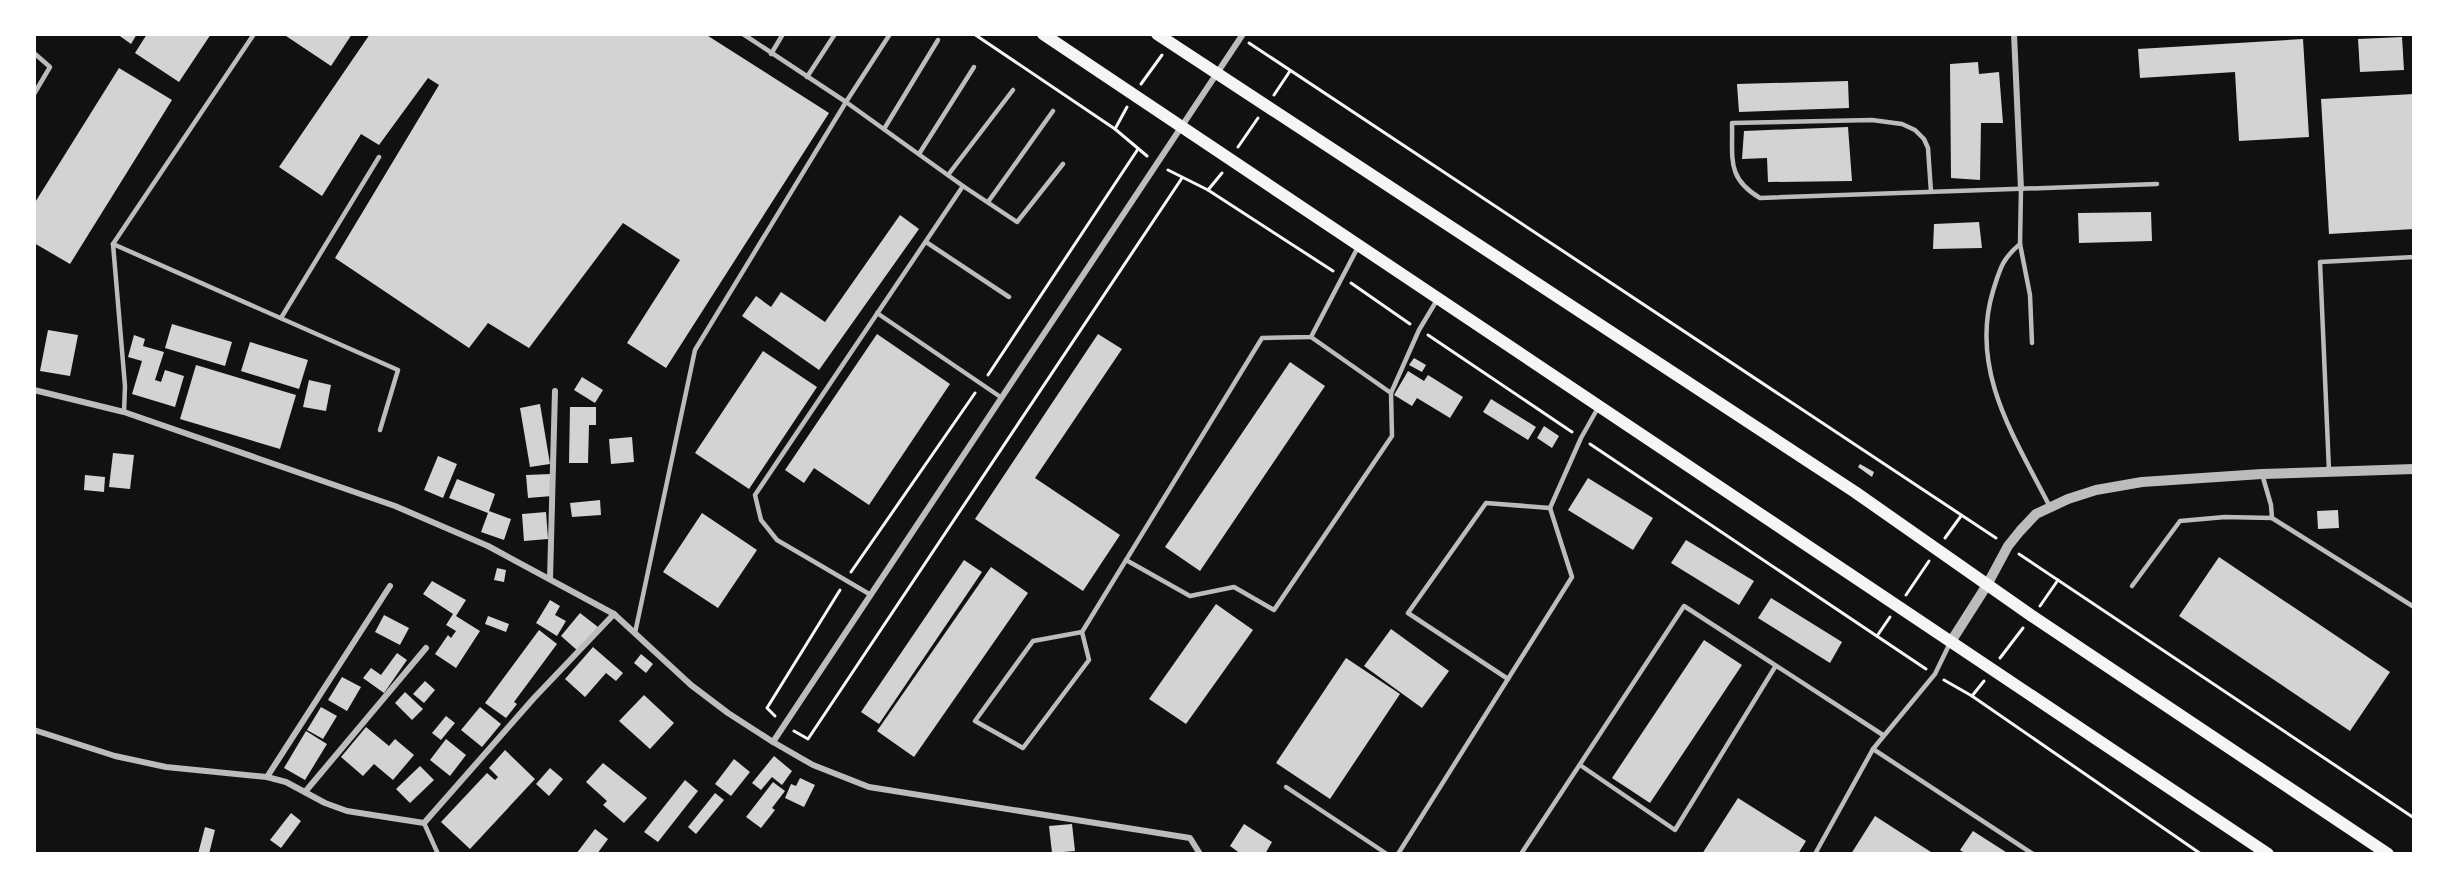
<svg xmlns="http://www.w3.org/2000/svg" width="2448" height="888" font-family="'PT Sans',sans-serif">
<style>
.building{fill:#d3d3d3}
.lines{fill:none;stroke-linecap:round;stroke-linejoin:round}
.path{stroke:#f5f5f5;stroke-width:3}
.service{stroke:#bcbcbc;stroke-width:4.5}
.minor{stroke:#bcbcbc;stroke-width:6}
.tertiary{stroke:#bcbcbc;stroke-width:10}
.secondary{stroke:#f5f5f5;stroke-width:12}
</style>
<rect width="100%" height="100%" fill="#111"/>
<g class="building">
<path d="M117,34H137L131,44Z"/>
<path d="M147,34H211L179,82L135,53Z"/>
<path d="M283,34H352L331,66Z"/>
<path d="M370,34H705L829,113L666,368L627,343L680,260L623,223L529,348L488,323L469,348L335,258L439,85L428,78L379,145L361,134L322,196L279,167Z"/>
<path d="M2402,37L2404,70L2360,72L2358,39Z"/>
<path d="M2303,39L2309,137L2239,141L2235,72L2140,78L2138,49Z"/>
<path d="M1978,62L1979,74L1999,72L2003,123H1981L1980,180L1951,178L1950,64Z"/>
<path d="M119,68L172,100L70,264L34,243V204Z"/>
<path d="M1848,81L1849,108L1739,112L1737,84Z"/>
<path d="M2414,94V229L2329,234L2321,99Z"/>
<path d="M1848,127L1852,181L1768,182L1767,158L1742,159L1744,131Z"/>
<path d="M2151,212L2152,241L2079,243L2078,213Z"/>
<path d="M900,215L919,229L819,370L742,316L756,296L771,307L781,292L825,322Z"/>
<path d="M1979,222L1982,248L1933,249L1934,224Z"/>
<path d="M172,324L232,342L225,366L165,348Z"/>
<path d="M48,330L78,335L70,376L40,371Z"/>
<path d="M877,334L950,384L869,505L814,468L804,483L785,470Z"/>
<path d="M1098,334L1122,349L1035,478L1120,535L1083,591L975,519Z"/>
<path d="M134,335L145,339L143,346L164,352L155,380L161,382L165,370L184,376L175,407L132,394L142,361L128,357Z"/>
<path d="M250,342L308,360L299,389L241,371Z"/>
<path d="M763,351L817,387L749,489L695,453Z"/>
<path d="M1414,358L1426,365L1422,372L1409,365Z"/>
<path d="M1290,362L1325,386L1200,571L1165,547Z"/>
<path d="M196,365L296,395L280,449L180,419Z"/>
<path d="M1408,371L1424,381L1428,375L1463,397L1450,418L1417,398L1412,406L1394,395Z"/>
<path d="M582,377L603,390L595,403L574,390Z"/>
<path d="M309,380L331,385L326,411L303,407Z"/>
<path d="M1491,399L1536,427L1528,440L1483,412Z"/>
<path d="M540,404L550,464L530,467L520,408Z"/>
<path d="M570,407H596V425H589L588,463H569Z"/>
<path d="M1544,426L1559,436L1552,448L1537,438Z"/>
<path d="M632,437L634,462L611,464L609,439Z"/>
<path d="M113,453L134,455L130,489L109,487Z"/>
<path d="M438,456L457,464L443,498L424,490Z"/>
<path d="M1860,464L1874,472L1872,477L1858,467Z"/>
<path d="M551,474L552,496L528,498L526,475Z"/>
<path d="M85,475L105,477L104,492L84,490Z"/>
<path d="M1588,478L1653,518L1633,550L1568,510Z"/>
<path d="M457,479L495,494L489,511L511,519L504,540L481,532L488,513L449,498Z"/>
<path d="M600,500L601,515L572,517L570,503Z"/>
<path d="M2338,510L2339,528L2318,529L2317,511Z"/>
<path d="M546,512L548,539L524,541L522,514Z"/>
<path d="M702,513L757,550L718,608L663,572Z"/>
<path d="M1686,540L1754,581L1739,605L1671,563Z"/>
<path d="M2219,557L2390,672L2350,731L2179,616Z"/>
<path d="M964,560L982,572L879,724L861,712Z"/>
<path d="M991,567L1028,593L914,757L877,731Z"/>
<path d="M497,568L506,570L504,582L494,580Z"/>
<path d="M432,581L466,600L456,616L480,631L456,668L435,654L448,635L451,638L456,631L446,625L453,614L423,594Z"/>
<path d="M1771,598L1842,642L1830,663L1758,618Z"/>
<path d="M550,600L560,606L555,615L566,621L557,636L536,623Z"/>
<path d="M1216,604L1253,630L1186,724L1149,699Z"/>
<path d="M580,613L598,627L578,651L561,636Z"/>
<path d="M384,615L409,628L400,645L375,632Z"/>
<path d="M488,616L509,624L506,632L485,624Z"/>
<path d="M1391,629L1449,671L1422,708L1364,666Z"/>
<path d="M539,630L557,644L514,702L517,704L506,718L485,703Z"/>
<path d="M1704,640L1742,665L1650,803L1612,778Z"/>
<path d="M593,647L623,673L616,681L606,673L585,697L565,679Z"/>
<path d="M397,653L407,660L384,693L363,678L371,668L381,675Z"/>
<path d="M641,654L653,664L646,673L634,663Z"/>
<path d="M1346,658L1400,694L1330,799L1276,763Z"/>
<path d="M342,677L361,687L347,711L328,700Z"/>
<path d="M425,681L435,690L424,703L413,694Z"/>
<path d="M405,692L423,709L412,720L395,703Z"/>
<path d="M644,695L674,723L650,749L619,721Z"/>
<path d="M321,707L337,716L323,739L307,730Z"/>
<path d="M480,707L501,724L482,747L461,730Z"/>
<path d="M446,716L455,723L441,740L432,733Z"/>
<path d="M366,727L389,746L395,739L414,755L393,780L374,764L363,776L341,757Z"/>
<path d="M306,731L327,744L305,780L284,768Z"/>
<path d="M446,739L466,755L450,776L430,760Z"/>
<path d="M505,750L535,779L470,849L441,822L487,773L495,780L498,777L489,768Z"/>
<path d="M774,756L792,771L782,785L772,777L761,790L752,783Z"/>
<path d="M734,759L750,772L731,796L715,784Z"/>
<path d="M603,763L647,798L624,823L603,805L607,801L586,782Z"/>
<path d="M420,766L434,780L410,803L396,789Z"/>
<path d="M550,768L563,779L549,796L536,784Z"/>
<path d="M800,778L815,785L804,807L785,798L791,784L796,786Z"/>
<path d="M685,780L698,791L658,842L644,832Z"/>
<path d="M773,782L785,791L772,808L775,810L761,828L746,817Z"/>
<path d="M715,793L724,800L696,834L688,827Z"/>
<path d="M1738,798L1806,841L1798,854H1702Z"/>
<path d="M291,813L301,821L281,848L270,840Z"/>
<path d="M1875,816L1934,854H1851Z"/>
<path d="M1072,824L1075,851L1052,853L1049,826Z"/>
<path d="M1244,824L1272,842L1265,854H1241L1230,846Z"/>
<path d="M205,827L215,830L209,854H198Z"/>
<path d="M595,829L608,839L597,854H576Z"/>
<path d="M1973,831L2009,854H1966L1960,850Z"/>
</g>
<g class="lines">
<g class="path">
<path d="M974,34L1115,129L1147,156"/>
<path d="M1249,43L1996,538"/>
<path d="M1141,84L1162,55"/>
<path d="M1274,95L1290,71"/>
<path d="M1115,129L1127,107"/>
<path d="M1238,147L1258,118"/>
<path d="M1168,170L1208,190L1333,271"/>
<path d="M1208,190L1222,173"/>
<path d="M1351,283L1410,324"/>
<path d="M1428,335L1572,432"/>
<path d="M988,375L1138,149"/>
<path d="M1590,444L1926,669"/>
<path d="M1945,538L1961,516"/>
<path d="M2019,554L2414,818"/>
<path d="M851,572L975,393"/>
<path d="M1906,595L1929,561"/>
<path d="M2040,606L2058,580"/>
<path d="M1877,636L1890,617"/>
<path d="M2000,658L2023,628"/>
<path d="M1944,680L1972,696L2201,854"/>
<path d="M1972,696L1984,681"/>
<path d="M775,716L767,708L840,590"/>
<path d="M794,731L808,739L1182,178"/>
</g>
<g class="service">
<path d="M743,34L846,102L963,186L755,495L761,520L777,540L871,595"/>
<path d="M34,53L50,67L34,94"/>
<path d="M771,54L783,34"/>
<path d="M807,77L835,34"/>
<path d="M884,129L938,40"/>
<path d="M919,154L974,67"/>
<path d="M948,175L1013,90"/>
<path d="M963,186L1017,222L1063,164"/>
<path d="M2021,189L2020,244L2030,295L2032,343"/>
<path d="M1931,192L1928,148L1924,139L1915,130L1902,124L1872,120L1732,123C1733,158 1726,178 1760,198L2157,184"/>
<path d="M988,202L1053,111"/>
<path d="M926,242L1009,297"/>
<path d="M113,244L398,370L380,430"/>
<path d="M2020,244C2002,259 2000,269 1993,291C1969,371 2015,438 2050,507"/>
<path d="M877,313L1002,398"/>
<path d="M281,318L379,157"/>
<path d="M1391,393L1419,330L1437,300"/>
<path d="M124,412L125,386L113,244L254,34"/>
<path d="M2329,471L2320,262L2414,257"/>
<path d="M2262,474L2271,505L2272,518L2414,607"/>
<path d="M1126,560L1190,596L1234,587L1274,610L1392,436L1391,393L1311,337"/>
<path d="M2132,586L2180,521L2225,517L2272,518"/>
<path d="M1082,632L1089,660L1023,748L975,721L1033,641L1082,632L1262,338L1311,337L1358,247"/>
<path d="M635,633L695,350L846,102L890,34"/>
<path d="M1508,679L1408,613L1486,503L1550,508L1581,438L1599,406"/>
<path d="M1873,749L2033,854"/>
<path d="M1580,765L1675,830L1775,667"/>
<path d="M1286,787L1387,854"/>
<path d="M424,823L438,854"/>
<path d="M1398,854L1572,577L1550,508"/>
<path d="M1521,854L1684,606L1883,735"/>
<path d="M1815,854L1873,749L1935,674L1950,643"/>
</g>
<g class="minor">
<path d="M2014,34L2021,189"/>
<path d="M34,390L124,412L395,506L488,546L614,614L691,685L728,713L773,742L813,765L869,787L1190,838L1200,854"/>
<path d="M550,579L555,391"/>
<path d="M34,730L115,756L166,767L267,777L286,782L325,803L347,811L424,823L534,698L614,614"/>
<path d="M773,742L1243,34"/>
<path d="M267,777L390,586"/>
<path d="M305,792L426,648"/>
</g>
<path class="tertiary" d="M1952,640L1987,585L2008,546L2020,531L2036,514L2068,499L2096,490L2142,482L2262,474L2414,469"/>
<g class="secondary">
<path d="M1043,34L2268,854"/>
<path d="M1157,34L1855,492L2032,616L2388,854"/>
</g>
</g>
<rect width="2448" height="888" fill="none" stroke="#ffffff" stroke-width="72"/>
</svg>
